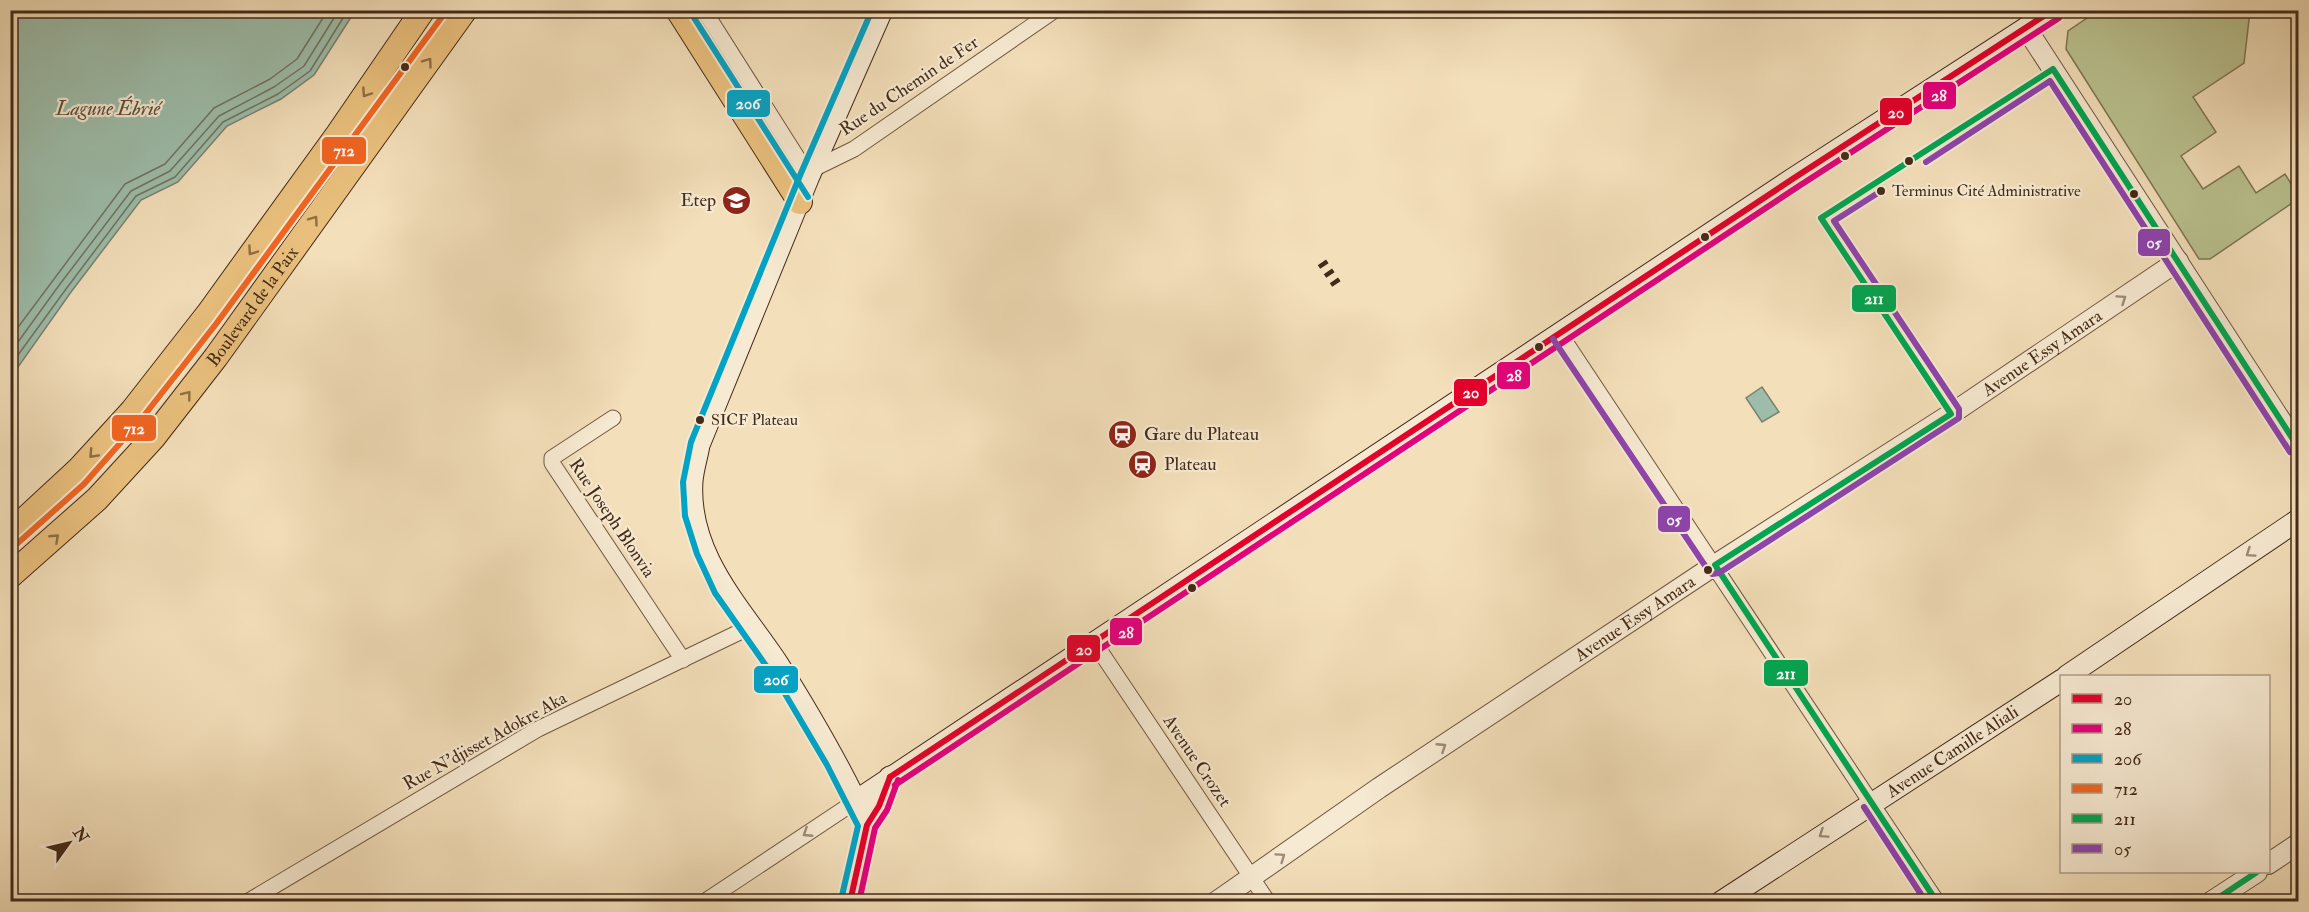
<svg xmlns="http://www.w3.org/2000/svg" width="2309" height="912" font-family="'IM FELL Double Pica',serif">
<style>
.green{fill:#bac290;stroke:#7f7654;stroke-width:1.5}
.water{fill:#9dbdaa;stroke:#798270;stroke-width:1.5}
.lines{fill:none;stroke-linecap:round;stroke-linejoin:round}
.shore{stroke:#707461;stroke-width:1.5}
.minor-casing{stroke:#705740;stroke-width:17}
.tertiary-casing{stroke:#705740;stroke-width:22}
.secondary-casing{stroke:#442a18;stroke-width:23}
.primary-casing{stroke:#442a18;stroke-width:26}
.minor{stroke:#f7ead2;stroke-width:15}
.tertiary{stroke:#f7ead2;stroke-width:20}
.secondary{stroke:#f7ead2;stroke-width:21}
.primary{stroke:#eac07d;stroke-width:24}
.rail{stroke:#442a18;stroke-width:4.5;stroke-dasharray:10 10;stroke-linecap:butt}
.bus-1-casing{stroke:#f7ead2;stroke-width:10}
.bus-2-casing{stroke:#f7ead2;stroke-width:10}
.bus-3-casing{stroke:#f7ead2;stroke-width:10}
.bus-4-casing{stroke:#f7ead2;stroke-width:10}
.bus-5-casing{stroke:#f7ead2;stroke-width:10}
.bus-6-casing{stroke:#f7ead2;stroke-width:10}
.bus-1{stroke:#e4002b;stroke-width:6}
.bus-2{stroke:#e5007d;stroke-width:6}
.bus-3{stroke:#03a3c5;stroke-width:6}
.bus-4{stroke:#f26522;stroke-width:6}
.bus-5{stroke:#00a651;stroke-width:6}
.bus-6{stroke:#8e44ad;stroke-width:6}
.oneway{stroke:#8f6e45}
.oneway2{stroke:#9e8a75}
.bus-dot{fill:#442a18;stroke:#f7ead2;stroke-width:2}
.labels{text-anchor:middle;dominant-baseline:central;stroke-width:4.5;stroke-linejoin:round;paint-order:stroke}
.bus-label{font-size:16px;fill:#442a18;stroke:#f7ead2;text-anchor:start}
.street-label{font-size:18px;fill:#442a18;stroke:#f7ead2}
.poi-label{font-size:18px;fill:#442a18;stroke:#f7ead2;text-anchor:start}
.water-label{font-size:20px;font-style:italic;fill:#5a4f3c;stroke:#f7ead2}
.line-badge{stroke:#f7ead2;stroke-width:2}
.badge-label{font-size:16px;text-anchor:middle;font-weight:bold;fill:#fff}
</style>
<rect width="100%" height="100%" fill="#f3dfba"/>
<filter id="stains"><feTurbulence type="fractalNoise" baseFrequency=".00333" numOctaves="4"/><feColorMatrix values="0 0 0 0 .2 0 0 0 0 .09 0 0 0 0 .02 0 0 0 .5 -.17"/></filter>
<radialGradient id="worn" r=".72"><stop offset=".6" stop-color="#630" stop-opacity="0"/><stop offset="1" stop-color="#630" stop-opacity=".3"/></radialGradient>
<path class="green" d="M2099,10L2250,11L2244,63L2193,97L2216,132L2181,156L2203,189L2239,166L2256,193L2285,174L2298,195V199L2210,259H2199L2066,49L2068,31Z"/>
<g class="water">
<path d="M353,10L355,11L314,75L281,99L227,126L178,182L141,200L71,292L11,377V11Z"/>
<path d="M1762,387L1779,412L1762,422L1746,398Z"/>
</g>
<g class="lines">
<g class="shore">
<path d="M10,338L125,184L165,164L214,108L270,79L297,59L328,10"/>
<path d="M10,353L60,284L131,191L170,171L219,116L274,87L304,66L339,10"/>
<path d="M10,366L66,289L136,196L175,177L223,122L278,94L310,71L348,10"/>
</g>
<defs>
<g id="minor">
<path d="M714,10L707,15L809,176"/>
<path d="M813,169L854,149L1055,10"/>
<path d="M1560,334L1937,902"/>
<path d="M613,418L552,458V463L683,660"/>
<path d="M1094,642L1268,902"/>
<path d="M247,902L538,729L750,627"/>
<path d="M704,902L856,801"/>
</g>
<g id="tertiary">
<path d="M2026,28L2298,447"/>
<path d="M2268,864L2298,844"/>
<path id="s1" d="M1216,902L1379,788L1715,565L1951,414L2178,261"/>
<path d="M2211,902L2257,872"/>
</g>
<g id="secondary">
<path d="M2067,676L2298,520"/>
<path d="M856,801L1794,178L2054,10"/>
<path d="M867,825C842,769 810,715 778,664C741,608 687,555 692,481C693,469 697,457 699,445L809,176L882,10"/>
<path d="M850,902L867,825L879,806L890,777"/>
<path id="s2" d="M1721,902L2062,680"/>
</g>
<g id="primary">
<path d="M678,10L800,202"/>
<path d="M10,533L79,469L133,410L208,314L338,134L423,10"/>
<path id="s3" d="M10,576L97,499L153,438L216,357L465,10"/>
</g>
</defs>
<use href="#minor" class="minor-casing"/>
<use href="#tertiary" class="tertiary-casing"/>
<use href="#secondary" class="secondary-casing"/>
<use href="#primary" class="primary-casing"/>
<use href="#minor" class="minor"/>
<use href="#tertiary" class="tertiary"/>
<use href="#secondary" class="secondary"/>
<use href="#primary" class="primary"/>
<g class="rail">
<path d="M1319,267L1328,261"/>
<path d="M1325,276L1334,270"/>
<path d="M1331,285L1340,279"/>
</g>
<defs>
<g id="bus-1">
<path d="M890,777L1794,178L2053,10"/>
<path d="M850,902L867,825L879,806L890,777"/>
</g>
<g id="bus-2">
<path d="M895,785L1799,186L2059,18"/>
<path d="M859,902L875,828L887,810L898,780"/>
</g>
<g id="bus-3">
<path d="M689,10L808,197"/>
<path d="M841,900L858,826L827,765L781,687L715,593L697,554L685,516L683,482L691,442L801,173L872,10"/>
</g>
<path id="bus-4" d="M10,550L84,484L139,422L216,324L447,10"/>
<g id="bus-5">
<path d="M1937,902L1715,565L1951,414L1821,218L2053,69L2298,447"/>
<path d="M2212,902L2257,872"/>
</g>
<g id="bus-6">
<path d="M1926,162L2050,81L2290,452"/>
<path d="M1553,339L1708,570L1712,574L1719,573L1959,418V409L1834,221L1881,191"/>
<path d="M1864,807L1926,902"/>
</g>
</defs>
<use href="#bus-1" class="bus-1-casing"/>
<use href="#bus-2" class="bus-2-casing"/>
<use href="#bus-3" class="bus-3-casing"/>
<use href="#bus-4" class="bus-4-casing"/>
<use href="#bus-5" class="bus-5-casing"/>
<use href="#bus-6" class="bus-6-casing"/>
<use href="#bus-1" class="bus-1"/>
<use href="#bus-2" class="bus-2"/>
<use href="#bus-3" class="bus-3"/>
<use href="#bus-4" class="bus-4"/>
<use href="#bus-5" class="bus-5"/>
<use href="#bus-6" class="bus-6"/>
</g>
<defs><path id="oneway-chevron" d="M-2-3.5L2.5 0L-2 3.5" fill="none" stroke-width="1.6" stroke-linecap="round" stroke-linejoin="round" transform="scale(1.5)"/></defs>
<g class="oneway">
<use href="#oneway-chevron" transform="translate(428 62) rotate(-54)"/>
<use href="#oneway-chevron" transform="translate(366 93) rotate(124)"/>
<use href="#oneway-chevron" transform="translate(314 220) rotate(-54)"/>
<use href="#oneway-chevron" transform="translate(252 251) rotate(125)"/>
<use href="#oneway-chevron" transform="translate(187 395) rotate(-52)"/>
<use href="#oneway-chevron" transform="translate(93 454) rotate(133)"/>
<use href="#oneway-chevron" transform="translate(55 538) rotate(-43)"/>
</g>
<g class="oneway2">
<use href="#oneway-chevron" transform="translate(2122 299) rotate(-34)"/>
<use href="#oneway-chevron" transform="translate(2250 553) rotate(146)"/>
<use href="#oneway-chevron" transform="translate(1442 747) rotate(-33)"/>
<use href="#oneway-chevron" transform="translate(807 833) rotate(147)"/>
<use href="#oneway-chevron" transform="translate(1823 834) rotate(146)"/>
<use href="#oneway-chevron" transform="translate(1281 857) rotate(-35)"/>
</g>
<defs>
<symbol id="university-disc" viewBox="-11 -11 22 22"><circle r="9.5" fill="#8f2418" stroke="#f7ead2"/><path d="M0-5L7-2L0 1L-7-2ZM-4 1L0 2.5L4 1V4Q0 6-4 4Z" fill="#fff"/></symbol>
<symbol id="station-disc" viewBox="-11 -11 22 22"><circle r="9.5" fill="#8f2418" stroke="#f7ead2"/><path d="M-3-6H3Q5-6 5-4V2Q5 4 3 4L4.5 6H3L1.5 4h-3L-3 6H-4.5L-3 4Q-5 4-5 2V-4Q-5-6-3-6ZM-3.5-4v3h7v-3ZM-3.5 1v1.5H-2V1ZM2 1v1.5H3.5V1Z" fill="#fff"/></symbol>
</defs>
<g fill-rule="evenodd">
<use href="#university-disc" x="720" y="184" width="33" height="33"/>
<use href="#station-disc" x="1106" y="418" width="33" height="33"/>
<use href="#station-disc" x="1126" y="448" width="33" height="33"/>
</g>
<g class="bus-dot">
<circle cx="405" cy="67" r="5"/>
<circle cx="1845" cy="156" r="5"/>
<circle cx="1909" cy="161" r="5"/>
<circle cx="1881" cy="191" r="5"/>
<circle cx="2134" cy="194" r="5"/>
<circle cx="1705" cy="237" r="5"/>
<circle cx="1539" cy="347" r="5"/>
<circle cx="700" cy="420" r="5"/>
<circle cx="1708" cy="570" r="5"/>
<circle cx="1192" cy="588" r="5"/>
</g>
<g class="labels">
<g class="bus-label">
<text x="1892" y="191">Terminus Cité Administrative</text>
<text x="711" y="420">SICF Plateau</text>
</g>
<g class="street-label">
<text transform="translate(909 86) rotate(-34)">Rue du Chemin de Fer</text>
<text stroke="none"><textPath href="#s3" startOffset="364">Boulevard de la Paix</textPath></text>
<text stroke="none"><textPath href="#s1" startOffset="992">Avenue Essy Amara</textPath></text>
<text transform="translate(612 518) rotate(56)">Rue Joseph Blonvia</text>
<text stroke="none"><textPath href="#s1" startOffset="506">Avenue Essy Amara</textPath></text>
<text transform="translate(485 741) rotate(-29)">Rue N'djisset Adokre Aka</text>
<text stroke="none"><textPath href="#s2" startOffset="276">Avenue Camille Aliali</textPath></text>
<text transform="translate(1197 761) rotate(56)">Avenue Crozet</text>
</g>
<g class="poi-label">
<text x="716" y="200" text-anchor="end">Etep</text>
<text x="1144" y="434">Gare du Plateau</text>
<text x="1164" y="464">Plateau</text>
</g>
<g class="water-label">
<text x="108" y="108">Lagune Ébrié</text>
</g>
</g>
<g class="line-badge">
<rect x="1922" y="81" width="35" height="29" rx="6" fill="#e5007d"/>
<rect x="726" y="89" width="45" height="29" rx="6" fill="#03a3c5"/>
<rect x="1879" y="97" width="34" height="29" rx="6" fill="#e4002b"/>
<rect x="321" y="136" width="46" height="29" rx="6" fill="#f26522"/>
<rect x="2137" y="228" width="34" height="29" rx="6" fill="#8e44ad"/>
<rect x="1851" y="284" width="46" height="29" rx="6" fill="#00a651"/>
<rect x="1496" y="361" width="35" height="29" rx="6" fill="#e5007d"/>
<rect x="1453" y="378" width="35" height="29" rx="6" fill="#e4002b"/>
<rect x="111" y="414" width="46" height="28" rx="6" fill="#f26522"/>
<rect x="1657" y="505" width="34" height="28" rx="6" fill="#8e44ad"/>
<rect x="1109" y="617" width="34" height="29" rx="6" fill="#e5007d"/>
<rect x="1066" y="634" width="35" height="29" rx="6" fill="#e4002b"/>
<rect x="1763" y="659" width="46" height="28" rx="6" fill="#00a651"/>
<rect x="753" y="665" width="46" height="29" rx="6" fill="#03a3c5"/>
</g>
<g class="badge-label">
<text x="1939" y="101">28</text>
<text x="748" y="109">206</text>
<text x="1896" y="118">20</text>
<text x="344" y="156">712</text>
<text x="2154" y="248">05</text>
<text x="1874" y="304">211</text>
<text x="1514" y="381">28</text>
<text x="1471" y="398">20</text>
<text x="134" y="434">712</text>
<text x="1674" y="525">05</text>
<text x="1126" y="638">28</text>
<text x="1084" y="655">20</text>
<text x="1786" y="679">211</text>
<text x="776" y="685">206</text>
</g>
<rect width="2309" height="912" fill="none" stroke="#f3dfba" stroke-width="36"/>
<rect x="12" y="12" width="2285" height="888" fill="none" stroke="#442a18" stroke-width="3"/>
<rect x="18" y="18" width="2273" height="876" fill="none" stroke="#442a18" stroke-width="1.5"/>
<rect x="2060" y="675" width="210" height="198" fill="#f7ead2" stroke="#af9d88" stroke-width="1.5"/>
<rect x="2072" y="694" width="30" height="9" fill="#e4002b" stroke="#af9d88" stroke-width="1.5"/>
<text x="2114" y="705" font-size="18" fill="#442a18">20</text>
<rect x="2072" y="724" width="30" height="9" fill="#e5007d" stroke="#af9d88" stroke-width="1.5"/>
<text x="2114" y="735" font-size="18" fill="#442a18">28</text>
<rect x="2072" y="754" width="30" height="9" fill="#03a3c5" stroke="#af9d88" stroke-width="1.5"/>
<text x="2114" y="765" font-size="18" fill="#442a18">206</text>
<rect x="2072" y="784" width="30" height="9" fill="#f26522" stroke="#af9d88" stroke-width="1.5"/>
<text x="2114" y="795" font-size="18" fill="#442a18">712</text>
<rect x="2072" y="814" width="30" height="9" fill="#00a651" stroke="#af9d88" stroke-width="1.5"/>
<text x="2114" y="825" font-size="18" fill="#442a18">211</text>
<rect x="2072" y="844" width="30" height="9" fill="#8e44ad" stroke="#af9d88" stroke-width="1.5"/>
<text x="2114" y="855" font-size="18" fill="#442a18">05</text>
<g transform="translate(69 843) rotate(56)" stroke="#f7ead2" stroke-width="4.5" paint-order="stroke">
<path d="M0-4.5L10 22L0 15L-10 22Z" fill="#442a18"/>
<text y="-9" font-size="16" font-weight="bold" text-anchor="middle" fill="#442a18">N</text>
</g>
<rect width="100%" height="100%" filter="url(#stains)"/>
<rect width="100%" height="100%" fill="url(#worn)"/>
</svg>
